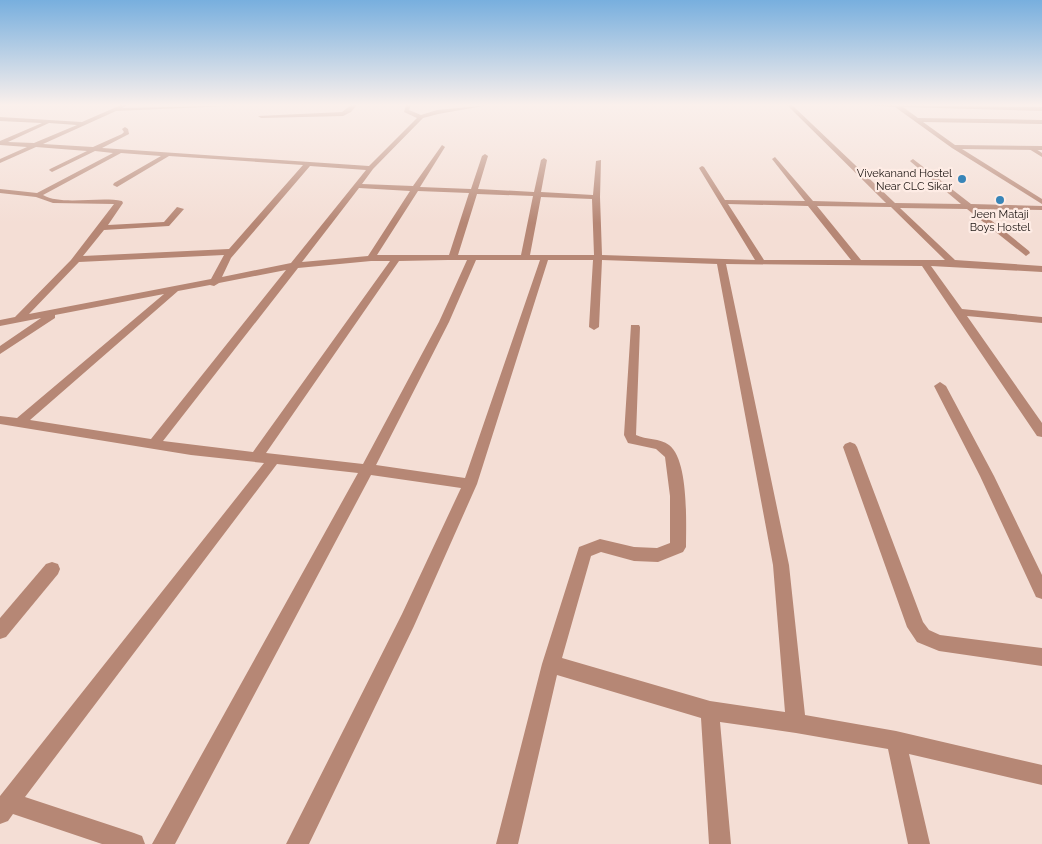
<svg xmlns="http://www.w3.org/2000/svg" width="1042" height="844" font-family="Raleway,sans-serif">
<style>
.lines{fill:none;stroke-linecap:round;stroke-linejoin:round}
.service{fill:#b68775;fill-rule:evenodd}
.minor{fill:#b68775;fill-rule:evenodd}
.poi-dot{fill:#3885b8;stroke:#feece5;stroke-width:2}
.labels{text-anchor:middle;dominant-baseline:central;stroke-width:4.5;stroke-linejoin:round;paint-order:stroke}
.far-poi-label{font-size:11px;fill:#1d1613;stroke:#feece5;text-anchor:end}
</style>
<rect width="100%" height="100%" fill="#f4ded5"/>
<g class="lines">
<path class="service" d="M1029,147H1033L1042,153V157L1029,149Z"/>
<g class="minor">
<path d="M121,105H128L122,108L251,105L116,111L43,144L93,147L122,134L124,132L122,129L125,127L128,129L129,134L102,148L369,166L417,118L404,112L406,105H411L409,110L421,115L437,110L489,105L438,114L423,118L373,169L362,184L413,186L442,145L445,147L420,187L471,189L482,156L485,154L488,156L478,189L534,192L541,160L544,158L547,160L541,192L593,195L596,161L601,160L600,197L602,255L755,260L699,168L702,166L704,167L725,200L805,201L772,159L775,157L813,201L886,203L787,105H792L895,203L961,204L911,162L910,161L913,159L971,204L1042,206V210L977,209L1029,251L1030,253L1026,256L967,209L900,208L955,260L1042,266V272L931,266L962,309L1042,317V323L967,316L1042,423V437L1037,436L922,266L726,264L789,565L805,715L896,731L1042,765V785L909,754L930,844H908L888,749L796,733L720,722L731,844H709L701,718L557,675L518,844H496L542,664L579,547L600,539L634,547L657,548L670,543V496L665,457L656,449L628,443L624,435L631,325H639L640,327L636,435C646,440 660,438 669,445C689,460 686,524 686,547L683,552L658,562L634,561L601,552L591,556L562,658L710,701L785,712L773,565L717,264L602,260L599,327L594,330L589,327L593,260H548L477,484L414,626L309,844H286L402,614L461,488L371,475L175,844H152L358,473L277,464L25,797L134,833L142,836L145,844H102L13,814L8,821L0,824V796L264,463L191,455L0,424V416L17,418L164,294L55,315V318L0,354V346L41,318L0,326V320L15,317L71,260L114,204L53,203L36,197L0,193V189L37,193L113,153L95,151L52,172L49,170L50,169L87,151L36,147L0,163V159L27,147L0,145V141L42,123L0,121V117L82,122ZM49,123L77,125L34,143L8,142ZM121,153L161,156L114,183L113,185L117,187L169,156L303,165L229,249L83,256L104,230L169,226L184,209L177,207L164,222L108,225L123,203L122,201C99,196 62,206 43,195ZM310,166L366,170L291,263L222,277L231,258ZM359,188L410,191L368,256L302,262ZM418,191L469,193L449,255H377ZM477,194L533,196L521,255H458ZM541,197L592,199L594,255H530ZM728,204L808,206L851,260H764ZM817,206L891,207L945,260H861ZM224,255L211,279L29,314L79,262ZM448,260H467L439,322L363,464L266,453L399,261ZM476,260H540L465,478L376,465L449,322ZM371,261H390L253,452L163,441L298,268ZM286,270L151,439L30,420L178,291L210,285L214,286L219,283Z"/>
<path d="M351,105H357L351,112L343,116L261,118L258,116L342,112Z"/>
<path d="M862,105L1042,107V111L903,107L918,118L1042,120V124L923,122L955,145L1042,146V150L962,149L1042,199V204L952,148L895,107Z"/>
<path d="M940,382L946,386L994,476L1042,575V599L1036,597L980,476L934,386Z"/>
<path d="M850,442L855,444L857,447L923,622L929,630L940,635L1042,648V666L939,651L917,642L907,627L843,447L845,444Z"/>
<path d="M52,562L58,564L60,569L58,574L6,637L0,639V618L46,564Z"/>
</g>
</g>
<linearGradient id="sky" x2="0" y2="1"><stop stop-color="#78afde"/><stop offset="0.47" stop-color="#faf0ec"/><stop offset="1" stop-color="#faf0ec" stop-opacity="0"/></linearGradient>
<rect width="1042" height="223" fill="url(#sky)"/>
<g class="poi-dot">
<circle cx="962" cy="179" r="5"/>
<circle cx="1000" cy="200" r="5"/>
</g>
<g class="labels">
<g class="far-poi-label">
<text x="952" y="173">Vivekanand Hostel<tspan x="952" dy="13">Near CLC Sikar</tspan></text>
<text x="1000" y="214" text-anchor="middle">Jeen Mataji<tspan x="1000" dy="13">Boys Hostel</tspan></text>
</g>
</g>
</svg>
